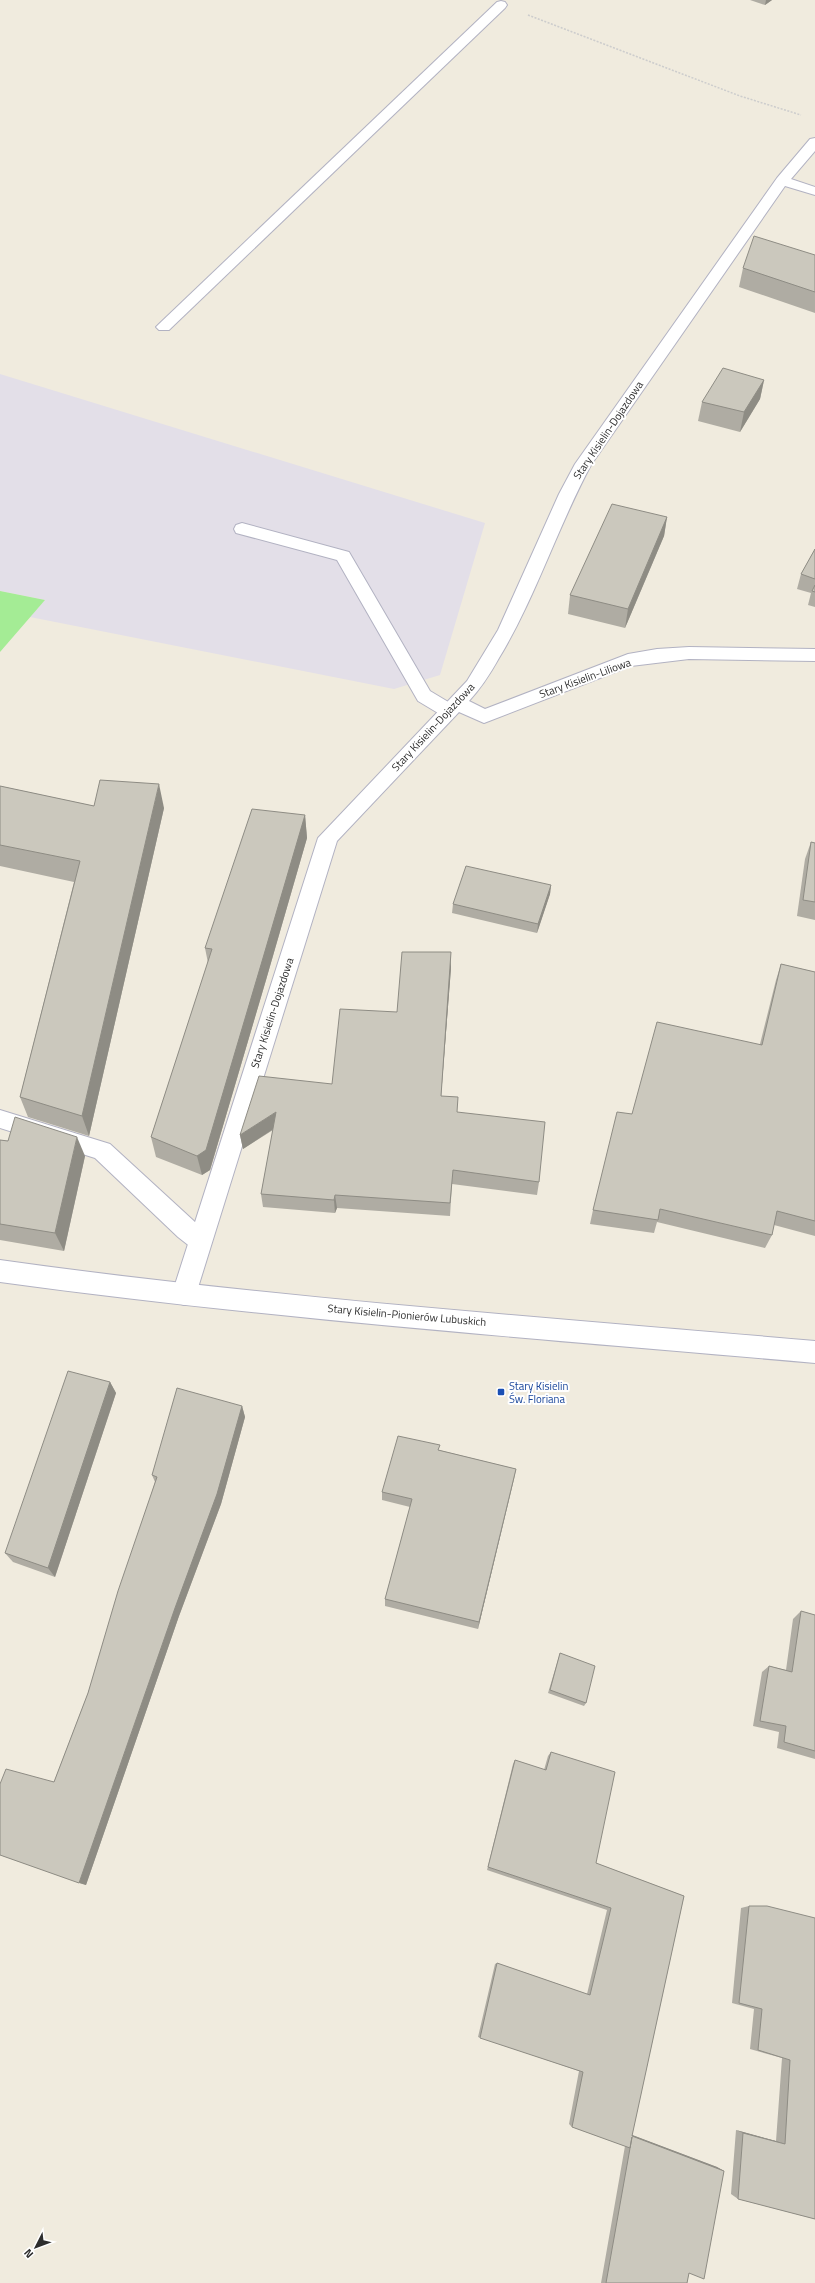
<svg xmlns="http://www.w3.org/2000/svg" width="815" height="2283" font-family="'Titillium Web',sans-serif">
<style>
.industrial{fill:#e3dfe8}
.green{fill:#a4ec95}
.lines{fill:none;stroke-linecap:round;stroke-linejoin:round}
.lane-casing{stroke:#b2b2c2;stroke-width:2}
.street-casing{stroke:#b2b2c2;stroke-width:2}
.secondary-casing{stroke:#b2b2c2;stroke-width:2}
.path{stroke:#cdcdcd;stroke-width:1.5;stroke-dasharray:2 1.5;stroke-linecap:butt}
.lane{fill:#fff;fill-rule:evenodd}
.street{fill:#fff;fill-rule:evenodd}
.secondary{fill:#fff;fill-rule:evenodd}
.wall{fill:#afaca3}
.shaded-wall{fill:#8e8c84}
.building{fill:#cbc8bd;stroke:#8e8c84}
.transit-dot{fill:#1a4fb4;stroke:#fff;stroke-width:1.5}
.labels{text-anchor:middle;dominant-baseline:central;stroke-width:4;stroke-linejoin:round;paint-order:stroke}
.street-label{font-size:11px;fill:#2d2d2d;stroke:#fff}
.transit-label{font-size:11px;fill:#164399;stroke:#fff;text-anchor:start}
</style>
<rect width="100%" height="100%" fill="#f0ebde"/>
<path class="industrial" d="M0,374L485,523L440,675L394,689L30,617L45,600L0,591Z"/>
<path class="green" d="M0,591L45,600L0,652Z"/>
<g class="lines">
<defs>
<g id="lane">
<path d="M242,523L349,552L430,691L455,706L458,711L455,716L449,718L443,716L418,701L337,560L236,533L234,529L236,525Z"/>
<path d="M0,1110L110,1144L208,1234L211,1241L208,1248L200,1251L192,1248L178,1237L95,1158L0,1128Z"/>
</g>
<g id="street">
<path d="M501,1L505,2L507,5L505,8L169,330H159L156,327L159,324L497,2Z"/>
<path d="M815,138V151L791,179L815,187V195L785,186L591,465C557,528 536,597 499,658C490,674 481,688 469,701L485,709L628,654L657,649L689,647L815,649V661L689,659L631,666L484,723L459,712L337,841L196,1294L192,1302L184,1305L176,1302L172,1294L318,838L467,681L498,630L559,494L575,464L777,178L810,139Z"/>
</g>
<path id="secondary" d="M0,1260C270,1298 543,1317 815,1341V1363C543,1339 270,1319 0,1282Z"/>
</defs>
<use href="#lane" class="lane-casing"/>
<use href="#street" class="street-casing"/>
<use href="#secondary" class="secondary-casing"/>
<path class="path" d="M528,15L740,96L801,115"/>
<use href="#lane" class="lane"/>
<use href="#street" class="street"/>
<use href="#secondary" class="secondary"/>
</g>
<g class="wall">
<path d="M750,0H772L765,5Z"/>
<path d="M815,255V313L739,287L743,268Z"/>
<path d="M764,380L760,399L740,432L698,421L702,402Z"/>
<path d="M667,517L664,536L625,628L568,614L570,595Z"/>
<path d="M815,549V607L808,605L811,593L797,589L801,574Z"/>
<path d="M0,786L94,806L164,808L89,1136L28,1117L20,1097L74,882L0,866Z"/>
<path d="M305,815L307,838L266,980L210,1170L202,1175L156,1157L151,1137L208,963L205,948Z"/>
<path d="M811,842L815,843V920L797,916L805,859Z"/>
<path d="M551,885L550,894L537,933L452,913L453,904Z"/>
<path d="M781,964L815,972V1236L774,1225L772,1235L765,1248L657,1222L654,1233L590,1224L593,1210L632,1114L760,1044L776,980Z"/>
<path d="M451,968L441,1096L457,1112L539,1182L537,1195L452,1184L450,1216L337,1208L335,1213L263,1207L261,1194L273,1130L243,1149L240,1135L332,1084L397,1012Z"/>
<path d="M0,1140L85,1156L64,1251L0,1240Z"/>
<path d="M110,1382L116,1393L55,1577L13,1562L5,1553Z"/>
<path d="M242,1406L245,1417L221,1504L179,1616L86,1885L0,1855L54,1782L88,1693L155,1482L152,1475Z"/>
<path d="M439,1450L516,1469L478,1629L385,1606V1599L410,1507L382,1500V1492Z"/>
<path d="M801,1611L815,1615V1759L777,1748L779,1732L753,1726L762,1672L769,1666L786,1670L793,1619Z"/>
<path d="M560,1653L586,1703L584,1706L548,1693Z"/>
<path d="M551,1752L596,1863L684,1896L632,2135L717,2167L724,2171L689,2273L687,2283H601L625,2146L572,2127L569,2124L579,2071L478,2037L495,1964L497,1963L587,1994L607,1910L487,1870L513,1764L515,1760L544,1770L548,1756Z"/>
<path d="M749,1906H767L815,2219L738,2199L731,2194L736,2130L776,2141L782,2058L750,2049L754,2009L732,2003L741,1908Z"/>
</g>
<g class="shaded-wall">
<path d="M766,0H772L765,5Z"/>
<path d="M764,380L760,399L740,432L744,412Z"/>
<path d="M667,517L664,536L625,628L628,609Z"/>
<path d="M159,784L164,808L89,1136L82,1116Z"/>
<path d="M305,815L307,838L266,980L210,1170L202,1175L197,1156Z"/>
<path d="M551,885L550,894L537,933L538,924Z"/>
<path d="M451,952V968L440,1110L441,1096Z"/>
<path d="M276,1112L278,1126L243,1149L240,1135Z"/>
<path d="M77,1137L85,1156L64,1251L55,1233Z"/>
<path d="M335,1195L337,1208L335,1213L334,1200Z"/>
<path d="M110,1382L116,1393L55,1577L48,1568Z"/>
<path d="M242,1406L245,1417L221,1504L179,1616L86,1885L79,1883L175,1608Z"/>
<path d="M516,1469L514,1479L478,1629L479,1622Z"/>
<path d="M736,2130L776,2141L785,2144L743,2133Z"/>
<path d="M627,2133L717,2167L724,2171L632,2136Z"/>
</g>
<g class="building">
<path d="M754,236L815,255V292L743,268Z"/>
<path d="M723,368L764,380L744,412L702,402Z"/>
<path d="M612,504L667,517L628,609L570,595Z"/>
<path d="M815,549V579L801,574Z"/>
<path d="M815,585V592L812,591Z"/>
<path d="M100,780L159,784L82,1116L20,1097L80,861L0,845V786L94,806Z"/>
<path d="M252,809L305,815L263,958L206,1150L197,1156L151,1137L212,949L205,948Z"/>
<path d="M811,842L815,843V902L803,900Z"/>
<path d="M466,866L551,885L538,924L453,904Z"/>
<path d="M402,952H451L441,1096L458,1097L457,1112L545,1122L539,1182L453,1170L450,1203L335,1195L334,1200L261,1194L276,1112L240,1135L259,1076L332,1084L340,1009L397,1012Z"/>
<path d="M781,964L815,972V1221L777,1211L772,1235L660,1209L658,1220L593,1210L617,1112L632,1114L657,1022L762,1045Z"/>
<path d="M15,1117L77,1137L55,1233L0,1224V1140L8,1141Z"/>
<path d="M68,1371L110,1382L48,1568L5,1553Z"/>
<path d="M177,1388L242,1406L217,1494L175,1608L79,1883L0,1855V1784L6,1769L54,1782L88,1693L118,1591L157,1477L152,1475Z"/>
<path d="M398,1436L440,1445L438,1450L516,1469L479,1622L385,1599L412,1499L382,1492Z"/>
<path d="M801,1611L815,1615V1751L784,1742L786,1726L760,1721L769,1666L792,1672Z"/>
<path d="M560,1653L595,1666L586,1703L550,1690Z"/>
<path d="M551,1752L615,1772L596,1863L684,1896L632,2136L724,2171L704,2279L689,2273L687,2283H606L632,2137L630,2148L572,2127L583,2072L480,2038L497,1963L590,1995L611,1908L488,1867L515,1760L546,1770Z"/>
<path d="M749,1906H767L815,1918V2219L738,2199L743,2133L785,2144L790,2060L758,2050L762,2009L739,2003Z"/>
</g>
<rect class="transit-dot" x="497" y="1388" width="8" height="8" rx="2"/>
<g class="labels">
<g class="street-label">
<text transform="translate(608 430) rotate(-56)">Stary Kisielin-Dojazdowa</text>
<text transform="translate(585 678) rotate(-20)">Stary Kisielin-Liliowa</text>
<text transform="translate(433 727) rotate(-47)">Stary Kisielin-Dojazdowa</text>
<text transform="translate(272 1013) rotate(-72)">Stary Kisielin-Dojazdowa</text>
<text transform="translate(407 1315) rotate(5)">Stary Kisielin-Pionierów Lubuskich</text>
</g>
<g class="transit-label">
<text x="509" y="1386">Stary Kisielin<tspan x="509" dy="13">Św. Floriana</tspan></text>
</g>
</g>
<g transform="translate(36 2247) rotate(228)" stroke="#ffffff" stroke-width="3" paint-order="stroke">
<path d="M0-3L7 15L0 10L-7 15Z" fill="#2d2d2d"/>
<text y="-6" font-size="11" font-weight="bold" text-anchor="middle" fill="#2d2d2d">N</text>
</g>
</svg>
